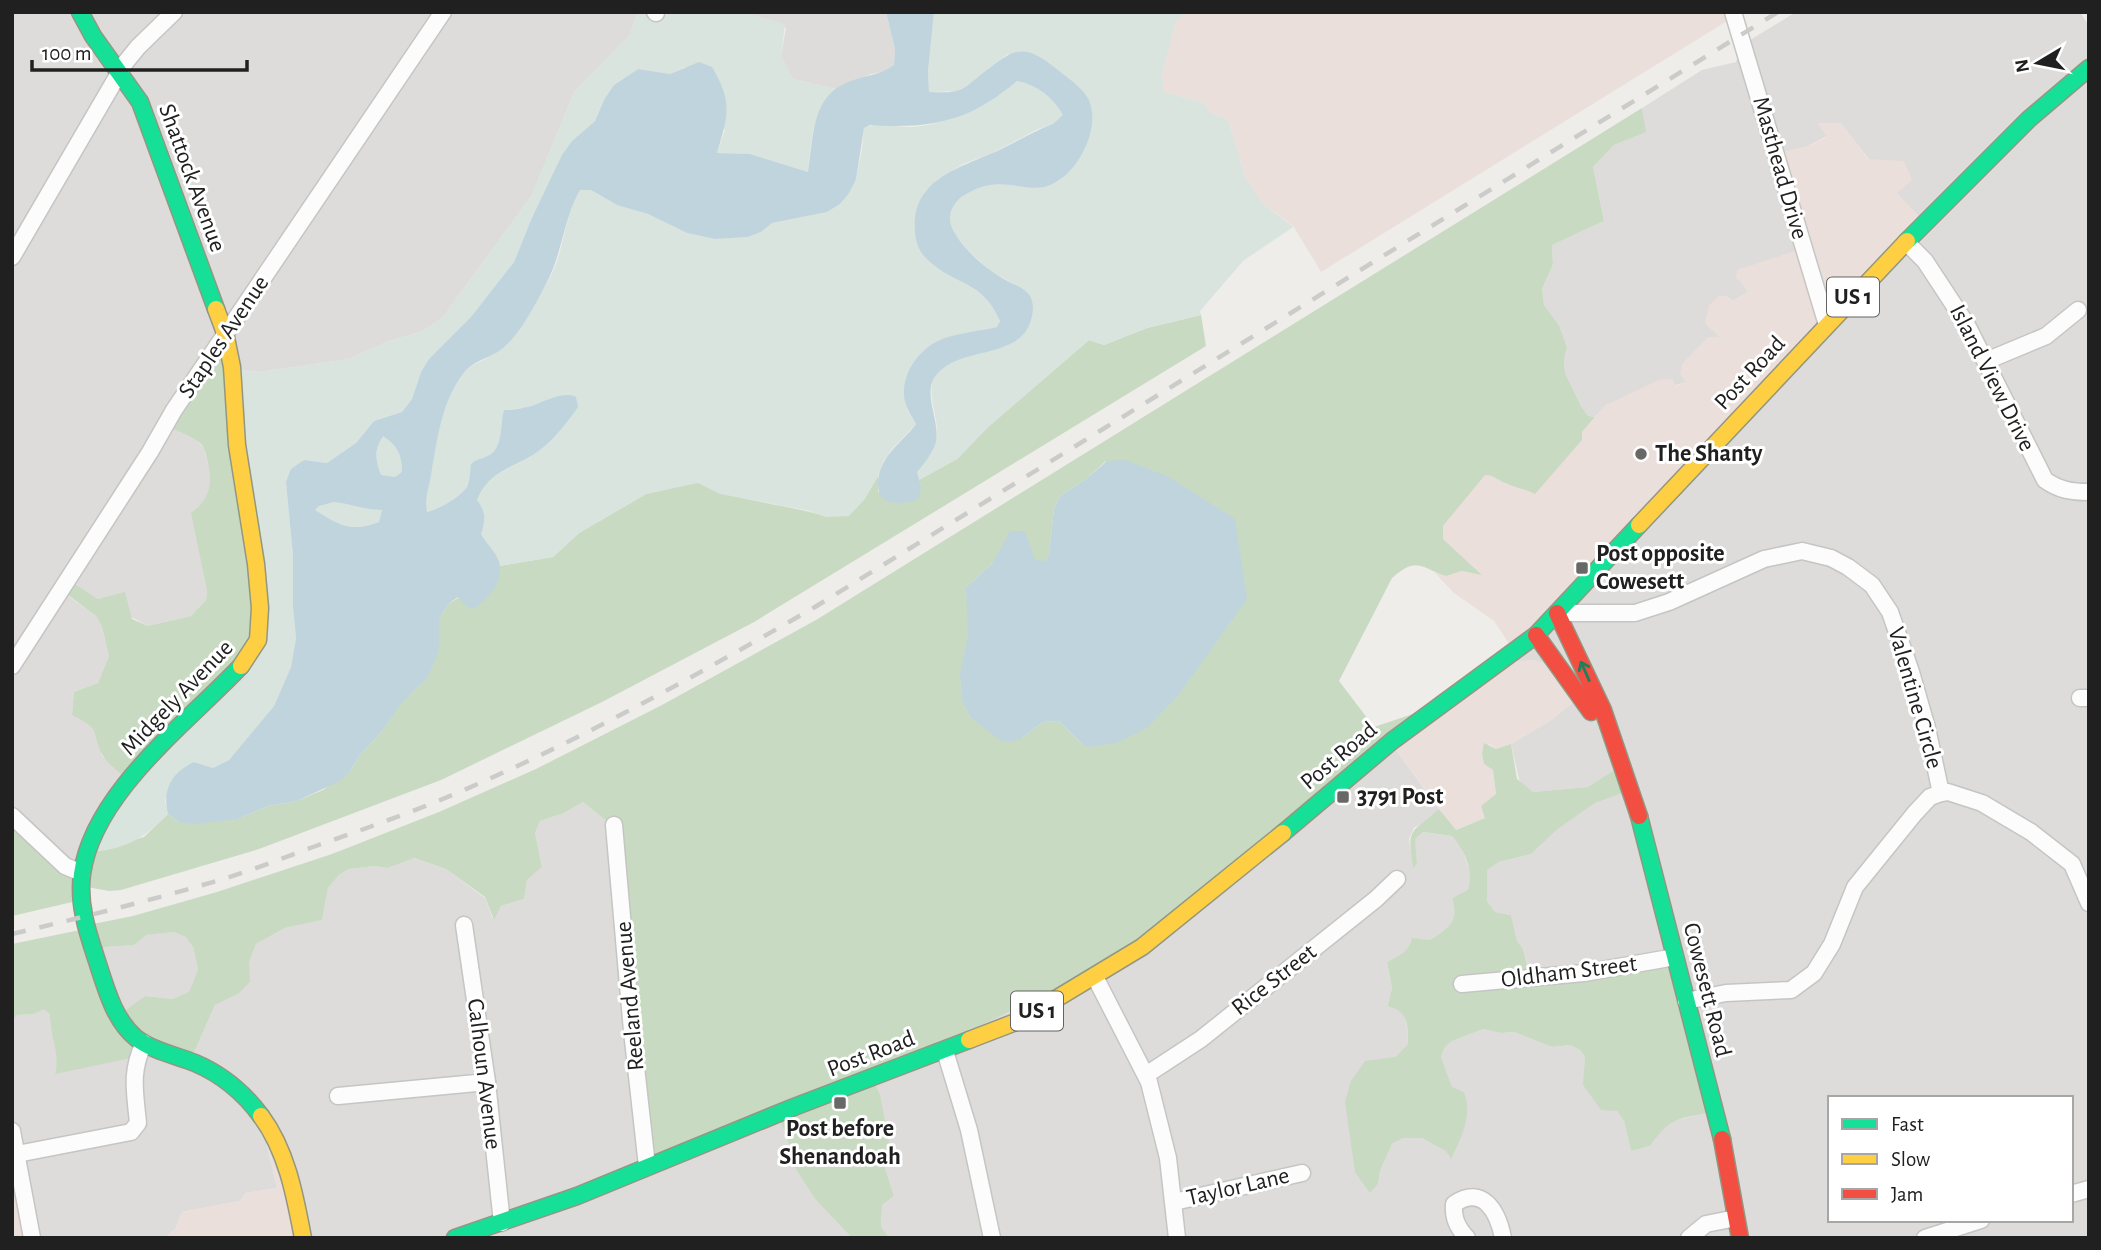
<svg xmlns="http://www.w3.org/2000/svg" width="2101" height="1250" font-family="'Alegreya Sans',sans-serif">
<style>
.residential{fill:#dddcda;fill-rule:evenodd}
.commercial{fill:#ebdfdc}
.forest{fill:#c8dac1;fill-rule:evenodd}
.wetland{fill:#d8e4dd}
.water{fill:#c0d4de;fill-rule:evenodd}
.lines{fill:none;stroke-linecap:round;stroke-linejoin:round}
.street-casing{stroke:#c5c5c3;stroke-width:19}
.fast-casing{stroke:#939782;stroke-width:19}
.slow-casing{stroke:#939782;stroke-width:19}
.jam-casing{stroke:#939782;stroke-width:19}
.street{stroke:#fcfcfc;stroke-width:16}
.fast{stroke:#16e098;stroke-width:16}
.slow{stroke:#ffcf43;stroke-width:16}
.jam{stroke:#f24e42;stroke-width:16}
.rail{stroke:#cbcbca;stroke-width:4.5;stroke-dasharray:14 14;stroke-linecap:butt}
.oneway{stroke:#1b805c}
.poi-dot{fill:#686866;stroke:#fff;stroke-width:2.5}
.labels{text-anchor:middle;dominant-baseline:central;stroke-width:6;stroke-linejoin:round;paint-order:stroke}
.shield{fill:#fff;stroke:#636363;stroke-width:2}
.shield-label{font-size:23px;font-weight:bold;fill:#202020}
.street-label{font-size:24px;fill:#202020;stroke:#fff}
.poi-label{font-size:24px;font-weight:bold;fill:#202020;stroke:#fff;text-anchor:start}
</style>
<rect width="100%" height="100%" fill="#eeede9"/>
<g class="residential">
<path d="M12,12H638L630,35L574,92L532,195L443,317L423,331L386,342L349,359L259,372L235,369L197,441L204,448L211,477L209,494L201,506L207,590L206,600L191,616L148,626L98,599L69,580L60,590L96,616L102,627L109,656L98,683L74,692L72,715L91,724L97,733L102,756L127,779L81,872L12,817Z"/>
<path d="M743,12H886L895,49L894,65L886,71L871,74L836,89L793,79L781,56L786,28Z"/>
<path d="M1796,12H2080L2089,26V1238H889L881,1228L882,1205L894,1196L885,1168L872,1078L1391,743L1439,809L1428,820L1414,828L1409,839L1413,867L1417,864L1414,839L1423,832L1452,836L1461,846L1472,878L1468,891L1452,898L1456,910L1454,920L1446,929L1430,940L1410,946L1401,956L1387,962L1392,988L1389,1005L1399,1009L1406,1017L1408,1044L1395,1057L1370,1193L1378,1184L1380,1171L1392,1144L1403,1138H1422L1447,1151L1450,1158L1464,1092L1452,1088L1441,1057L1445,1047L1452,1041L1483,1029L1501,1033L1514,1032L1552,1047L1570,1045L1580,1050L1585,1057L1584,1083L1617,1111L1624,1121L1631,1151L1650,1146L1664,1125L1671,1121L1712,1112L1530,978L1523,949L1517,942L1511,915L1495,912L1487,901V870L1499,862L1531,854L1558,829L1595,803L1629,791L1617,768L1588,787L1533,792L1520,783L1511,744L1551,720L1580,697L1534,660L1504,663L1899,197L1841,124H1819L1827,136L1806,147L1778,153L1801,249L1742,283L1748,292L1733,301L1726,296L1720,338L1687,382L1606,405L1595,417L1588,416L1581,406L1565,373L1564,360L1567,347L1559,325L1544,305L1542,289L1553,264L1552,245L1604,221L1593,167L1614,145L1645,132L1642,108L1702,70L1736,62L1742,45ZM1830,1098H2071V1220H1830Z"/>
<path d="M583,802L612,824L777,1115L786,1135L795,1168L815,1199L852,1238H301L267,1145L277,1188L246,1193L240,1201L182,1212L176,1228L165,1238H31L12,1155V1021L17,1015L34,1014L44,1008L51,1014L50,1024L59,1059L55,1073L143,1044L191,1059L215,1005L238,994L256,944L285,928L322,920L328,888L339,875L349,869L374,866L388,868L413,858L446,869L485,898L493,919L501,906L524,899L527,880L542,867L535,833L540,821L564,813Z"/>
<path d="M174,932L187,937L193,947L198,969L189,993L173,999L145,996L119,1016L93,952L106,947L134,945L145,935Z"/>
</g>
<g class="commercial">
<path d="M1186,12H1731L1732,18L1321,272L1294,227L1262,203L1245,177L1228,119L1211,113L1204,103L1164,92L1162,75L1176,21Z"/>
<path d="M1818,123H1841L1868,159L1904,161L1912,180L1897,193L1923,220L1514,651L1494,621L1454,593L1436,574L1435,572L1446,576L1462,571L1481,574L1443,539V526L1485,474L1492,475L1505,484L1524,488L1582,432L1606,405L1659,380L1672,379L1676,386L1686,382L1680,374L1683,363L1708,337H1719L1705,323L1709,305L1719,296H1725L1733,301L1748,292L1742,283L1736,278L1737,270L1801,249L1778,153L1806,147L1827,137Z"/>
<path d="M1534,660L1553,665L1580,697L1551,720L1511,744L1496,749L1489,744L1482,754L1484,764L1493,770L1496,795L1485,818L1455,830L1391,743L1504,663Z"/>
<path d="M267,1145L301,1238H165L176,1228L182,1212L240,1201L246,1193L277,1188Z"/>
<path d="M12,1155L31,1238H12Z"/>
</g>
<g class="forest">
<path d="M1642,108L1646,132L1614,145L1593,167L1604,221L1552,245L1553,264L1542,289L1544,305L1559,325L1567,347L1564,360L1565,373L1581,406L1588,416L1595,417L1582,432V440L1535,494C1526,489 1517,488 1507,484C1498,481 1495,475 1485,475L1443,526V539L1482,575L1462,571L1446,576C1420,567 1417,556 1392,578L1339,681L1374,727L1440,705L1130,953L872,1078L880,1095L891,1152L885,1168L894,1196L882,1205L881,1227L889,1238H852L815,1199L795,1168L786,1135L777,1115L646,1165L612,825L583,802L564,813L540,821L535,833L542,867L527,880L524,899L501,906L494,920L485,897L446,869L414,858L388,868L374,866L349,869L339,875L328,888L322,920L285,928L256,944L249,963L250,982L238,994L215,1005L191,1059L143,1044L131,1058L55,1074C61,1051 49,1036 50,1014L44,1009L34,1014L17,1015L12,1021V944L85,929L88,925L133,916L217,892L332,854L439,812L536,769L662,705L816,620ZM1106,461L1082,744L1059,721L1043,722L1022,738L970,717C953,682 964,672 968,637C970,621 967,603 966,587L992,564L1045,561L1049,555L1054,508L1060,496L1086,479ZM174,932L186,937L193,947L198,969L189,992L173,999L145,996L119,1015L93,952L106,947L134,945L146,935Z"/>
<path d="M1201,315L1206,346L754,622L602,702L441,780L259,849L121,890L109,891L82,886L81,900L12,916V817L72,870L86,853L144,837L168,814L179,822L238,819L268,806L297,801L323,790L351,770L360,755L383,730L398,706L419,686L439,650V619L447,605L500,571L499,566L553,557L579,533L646,494L698,482C738,503 785,503 827,517L864,500L878,476V492L921,486L919,480L957,459L988,427L1089,340L1104,345L1147,328Z"/>
<path d="M223,337L257,636L127,779C119,772 106,763 102,754C90,728 103,731 72,715L74,692L98,683L109,656L102,627L96,616L60,589L69,580L98,599L125,592L132,619L148,626L191,616L206,600L207,590L191,513C209,500 213,485 208,464C206,456 206,449 200,443C191,435 176,431 165,425Z"/>
<path d="M1484,743L1496,749L1511,744L1517,779L1533,792L1588,787L1617,768L1629,791L1595,803L1558,829L1531,854L1499,862L1487,870V901L1495,912L1511,915L1517,941L1523,949L1530,978L1671,961L1712,1112C1677,1120 1672,1115 1650,1146L1631,1151L1624,1121L1617,1111L1601,1110L1583,1085L1585,1057L1580,1050L1570,1045L1552,1047L1514,1032L1501,1033L1483,1029L1452,1041L1445,1047L1441,1057L1452,1087L1464,1092C1473,1116 1461,1138 1451,1159L1446,1151L1422,1138H1403L1392,1144L1380,1171L1378,1184L1370,1193L1355,1172L1345,1102L1351,1081L1365,1061L1395,1057L1408,1044C1407,1024 1410,1013 1388,1006L1392,988L1387,962C1399,956 1409,952 1412,938L1430,940C1449,927 1460,922 1452,898L1468,890C1474,871 1465,851 1452,836L1423,832L1415,839L1417,864L1413,868C1407,826 1410,835 1439,809L1456,830L1485,818L1481,806L1496,794L1493,770L1484,764L1482,754Z"/>
</g>
<g class="wetland">
<path d="M638,12H743L785,24L781,56L793,79L836,89C811,112 812,141 808,172L750,154L717,153L725,130L685,67L670,74L638,69L614,85L605,98L595,121L572,141L531,220L514,262L471,317L429,359L421,372L412,399L402,412L374,421L356,443L327,463L304,460L286,482L293,556V607L296,638L291,667L274,706L229,760L213,768L194,762L165,800L168,814C139,842 127,848 87,853L92,834L255,644L235,369L259,372L349,359L386,342L423,331L443,317L532,195L574,92L630,35Z"/>
<path d="M934,12H1186L1176,21L1162,75L1164,92L1204,103L1211,113L1228,119L1245,177L1262,203L1293,227L1243,261L1200,311L1201,315L1147,328L1104,345L1089,340L988,427L957,459L919,480L917,472C927,460 936,449 937,433C938,411 920,382 944,366C962,354 987,351 1007,346L1028,292L989,270L968,250L956,236L949,220L953,205L965,194L978,187L994,183H1011L1090,133L1008,54L971,83L957,91L929,92L928,71Z"/>
<path d="M1017,81C1038,85 1052,97 1064,115L1053,124L1038,129L990,154L963,164L938,179L924,192L943,271C969,283 989,293 1000,321L998,327L939,340L907,409L916,424L893,448L883,462L878,476L864,500L849,516L827,517L805,510L720,494L698,483L646,494L579,533L553,557L499,566L498,558L480,534C486,519 487,513 476,500C490,468 516,470 540,449C555,438 568,422 578,407L556,397L524,408L504,410C500,423 503,446 491,454C484,459 477,458 471,464C470,471 470,481 467,487C459,498 439,509 426,512L425,502C435,459 436,411 463,374C471,363 484,362 493,353C509,335 532,306 546,285C564,257 563,219 580,190H591L617,205L648,214L687,233L715,239L748,237L761,232L772,223L827,212L840,204L856,179L862,149L864,128C877,121 897,128 913,127C953,123 987,107 1017,81Z"/>
<path d="M383,435C397,446 402,455 402,473L395,478L381,475C375,459 374,450 383,435Z"/>
<path d="M334,502C351,504 365,510 382,510L379,522C348,533 341,525 314,510L319,506Z"/>
</g>
<g class="water">
<path d="M886,12H934L928,71L929,92C938,92 948,93 956,91C964,89 972,82 978,77C1013,50 1021,39 1059,71C1069,79 1083,88 1089,100C1101,129 1078,174 1050,185C1027,195 1002,173 968,193C958,198 951,206 950,217C948,236 983,267 999,276C1007,282 1019,285 1027,292C1033,298 1034,308 1032,316C1023,363 956,343 934,378C923,397 942,424 935,445C931,455 924,464 917,472L921,486L919,498C910,503 897,505 887,501C879,497 878,491 878,483C879,456 901,444 916,424C911,415 904,405 904,394C903,372 919,350 938,341C951,334 981,331 997,327L1000,321C982,279 955,286 928,260C919,252 916,243 915,232C911,182 953,170 990,154C1012,145 1031,132 1053,124L1063,115C1053,97 1037,85 1017,81C969,122 931,129 870,125L864,128L856,179L849,193L840,204L827,212L772,223L761,232L748,237L715,239L687,233L648,214L617,205L591,190H580C563,220 562,256 545,286C534,306 521,333 503,348C491,358 473,360 463,374C441,403 437,441 431,475C429,488 424,499 427,512C439,509 459,498 467,487C470,481 470,471 471,464C477,458 484,459 491,454C503,446 500,423 504,410C512,410 520,409 527,407C542,404 561,390 576,397L578,407C568,422 555,438 541,449C516,469 490,468 477,500C486,513 486,518 481,534C485,542 493,549 497,557C508,577 489,598 474,609L467,607L458,597L447,605L439,619V650L428,677L399,706L383,730L360,755L351,770L340,781L297,801L268,806L238,819L196,824L179,822L168,814C162,790 171,773 194,762L213,768L229,760L274,706L291,667L296,638L293,607V556L286,482L291,469L304,460L327,463L356,443L374,421L402,412L412,399L421,372L429,359L471,317L514,262L531,220L562,155L572,141L595,121L605,98L614,85L638,69L670,74L699,62L712,67C733,102 728,116 717,153L750,154L808,172C814,140 810,97 848,82C863,76 881,75 894,65L895,49ZM383,436C397,445 402,455 402,472L395,477L381,475C375,459 374,450 383,436ZM334,502C351,504 365,510 382,510L379,522C349,533 340,525 315,510L319,506Z"/>
<path d="M1125,460L1169,477L1235,519L1247,599L1180,693L1147,728L1116,743L1090,747L1082,744L1059,721L1043,722L1022,738L1011,742L1000,740L970,717L962,700L960,673L968,636L966,587L992,564L1010,531H1025L1035,560L1045,561L1049,555L1054,508L1060,496L1086,479L1107,461Z"/>
</g>
<g class="lines">
<defs>
<g id="street">
<path d="M655,12L656,13"/>
<path d="M1733,12L1827,325"/>
<path d="M1906,242L1925,261L1967,325L2045,480C2059,490 2071,492 2089,492"/>
<path d="M12,257L125,63L138,47L174,12"/>
<path d="M1986,361L2046,336L2078,310"/>
<path d="M1557,613H1635L1669,602L1764,559L1802,551L1831,558L1848,567L1872,585L1890,612L1911,672L1927,728L1941,793"/>
<path d="M12,666L150,452L174,410L443,12"/>
<path d="M2080,698H2089"/>
<path d="M12,816L65,866L82,873"/>
<path d="M614,825L632,1031L647,1166"/>
<path d="M464,925L487,1082L502,1223"/>
<path d="M1095,977L1149,1082L1168,1158L1177,1238"/>
<path d="M1462,984L1584,973L1675,957"/>
<path d="M1686,1001L1726,993L1791,990L1814,973L1832,944L1855,887L1915,813L1930,797L1941,793L1948,792L1982,803L2031,832L2072,864L2089,903"/>
<path d="M945,1051L969,1130L992,1238"/>
<path d="M1146,1075L1201,1039L1376,899L1397,879"/>
<path d="M338,1096L487,1082"/>
<path d="M12,1131L32,1238"/>
<path d="M12,1155L131,1132L138,1123C135,1092 130,1072 144,1043"/>
<path d="M2071,1194L2089,1189"/>
<path d="M1174,1202L1302,1173"/>
<path d="M1467,1238C1457,1227 1453,1218 1454,1204C1483,1184 1498,1212 1503,1238"/>
<path d="M1689,1238L1706,1224L1736,1218"/>
<path d="M1925,1238L1981,1220"/>
</g>
<g id="fast">
<path d="M80,12L93,36L140,102L216,309"/>
<path d="M1907,241L2029,119L2089,68"/>
<path d="M241,666C187,723 93,793 82,874C78,903 87,931 96,958C105,985 113,1019 136,1038C153,1051 175,1055 195,1063C221,1074 244,1093 261,1116"/>
<path d="M1639,816L1722,1139"/>
<path d="M1283,833L1392,741L1536,635L1639,525"/>
<path d="M455,1238L577,1196L794,1107L969,1040"/>
</g>
<g id="slow">
<path d="M216,309L225,333L232,367L237,445L256,564L260,608L258,640L241,666"/>
<path d="M1639,525L1907,241"/>
<path d="M969,1040L1021,1020L1142,947L1283,833"/>
<path d="M261,1116C287,1151 295,1196 303,1238"/>
</g>
<g id="jam">
<path d="M1557,613L1603,710L1639,816"/>
<path d="M1536,635L1591,712"/>
<path d="M1722,1139L1740,1238"/>
</g>
</defs>
<use href="#street" class="street-casing"/>
<use href="#fast" class="fast-casing"/>
<use href="#slow" class="slow-casing"/>
<use href="#jam" class="jam-casing"/>
<use href="#street" class="street"/>
<use href="#fast" class="fast"/>
<use href="#slow" class="slow"/>
<use href="#jam" class="jam"/>
<path class="rail" d="M12,934C83,917 153,900 223,879C253,870 283,858 313,847C353,833 393,819 433,803C565,749 692,678 815,607L1778,12"/>
</g>
<defs><path id="oneway-shaft" d="M-6 0H5M1.5-3L5.5 0L1.5 3" fill="none" stroke-width="1.6" stroke-linecap="round" stroke-linejoin="round" transform="scale(1.75)"/></defs>
<use class="oneway" href="#oneway-shaft" transform="translate(1585 671) rotate(-114)"/>
<g class="poi-dot">
<circle cx="1641" cy="454" r="7"/>
<rect x="1575" y="561" width="14" height="14" rx="3.5"/>
<rect x="1336" y="790" width="14" height="14" rx="3.5"/>
<rect x="833" y="1096" width="14" height="14" rx="3.5"/>
</g>
<g class="labels">
<g class="shield">
<rect x="1827" y="277.5" width="52" height="39" rx="5"/>
<rect x="1011" y="991.5" width="52" height="39" rx="5"/>
</g>
<g class="shield-label">
<text x="1853" y="297">US 1</text>
<text x="1037" y="1011">US 1</text>
</g>
<g class="street-label">
<text transform="translate(1780 168) rotate(74)">Masthead Drive</text>
<text transform="translate(192 178) rotate(70)">Shattock Avenue</text>
<text transform="translate(224 337) rotate(-56)">Staples Avenue</text>
<text transform="translate(1750 373) rotate(-47)">Post Road</text>
<text transform="translate(1992 378) rotate(63)">Island View Drive</text>
<text transform="translate(177 698) rotate(-46)">Midgely Avenue</text>
<text transform="translate(1915 698) rotate(74)">Valentine Circle</text>
<text transform="translate(1339 756) rotate(-40)">Post Road</text>
<text transform="translate(1569 972) rotate(-7)">Oldham Street</text>
<text transform="translate(1274 980) rotate(-38)">Rice Street</text>
<text transform="translate(1707 990) rotate(76)">Cowesett Road</text>
<text transform="translate(630 996) rotate(-95)">Reeland Avenue</text>
<text transform="translate(871 1054) rotate(-21)">Post Road</text>
<text transform="translate(484 1074) rotate(83)">Calhoun Avenue</text>
<text transform="translate(1238 1187) rotate(-13)">Taylor Lane</text>
</g>
<g class="poi-label">
<text x="1655" y="454">The Shanty</text>
<text x="1596" y="554">Post opposite<tspan x="1596" dy="28">Cowesett</tspan></text>
<text x="1357" y="797">3791 Post</text>
<text x="840" y="1129" text-anchor="middle">Post before<tspan x="840" dy="28">Shenandoah</tspan></text>
</g>
</g>
<rect width="2101" height="1250" fill="none" stroke="#202020" stroke-width="28"/>
<rect x="1828" y="1096" width="245" height="126" fill="#ffffff" stroke="#a6a6a6" stroke-width="2"/>
<rect x="1842" y="1119" width="35" height="10" fill="#16e098" stroke="#a6a6a6" stroke-width="2"/>
<text x="1891" y="1131" font-size="21" fill="#202020">Fast</text>
<rect x="1842" y="1154" width="35" height="10" fill="#ffcf43" stroke="#a6a6a6" stroke-width="2"/>
<text x="1891" y="1166" font-size="21" fill="#202020">Slow</text>
<rect x="1842" y="1189" width="35" height="10" fill="#f24e42" stroke="#a6a6a6" stroke-width="2"/>
<text x="1891" y="1201" font-size="21" fill="#202020">Jam</text>
<g transform="translate(2038 63) rotate(260)" stroke="#ffffff" stroke-width="5" paint-order="stroke">
<path d="M0-5L12 26L0 18L-12 26Z" fill="#202020"/>
<text y="-10" font-size="19" font-weight="bold" text-anchor="middle" fill="#202020">N</text>
</g>
<path d="M32 60v10h215v-10" fill="none" stroke="#202020" stroke-width="3.5"/>
<text x="42" y="60" font-size="21" fill="#202020" stroke="#ffffff" stroke-width="5" paint-order="stroke">100 m</text>
</svg>
